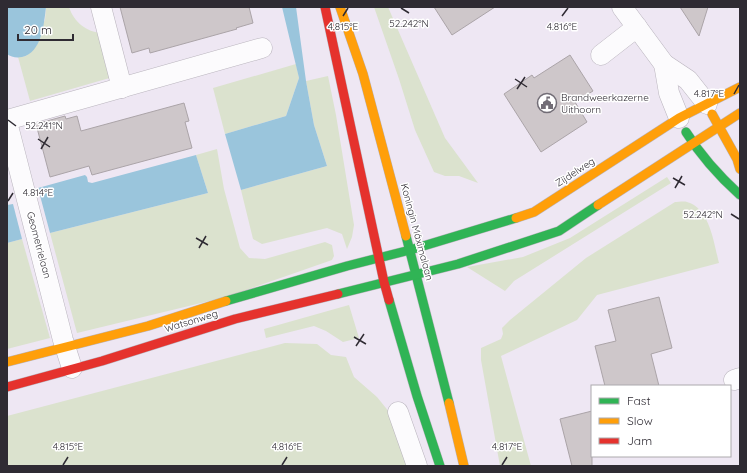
<svg xmlns="http://www.w3.org/2000/svg" width="747" height="473" font-family="Quicksand,sans-serif">
<style>
.green{fill:#dbe2ce}
.water{fill:#9ac5dc}
.building{fill:#cec7ca;stroke:#aba4a8}
.lines{fill:none;stroke-linecap:round;stroke-linejoin:round}
.street-casing{stroke:#b9b4bd;stroke-width:21}
.fast-casing{stroke:#b9b4bd;stroke-width:10}
.slow-casing{stroke:#b9b4bd;stroke-width:10}
.jam-casing{stroke:#b9b4bd;stroke-width:10}
.street{stroke:#fcfbfd;stroke-width:20}
.fast{stroke:#30b455;stroke-width:9}
.slow{stroke:#ff9f0a;stroke-width:9}
.jam{stroke:#e5322d;stroke-width:9}
.ticks{fill:none;stroke:#2f2b33;stroke-width:1.5}
.labels{text-anchor:middle;dominant-baseline:central;stroke-width:3;stroke-linejoin:round;paint-order:stroke}
.poi-label{font-size:10px;fill:#2f2b33;stroke:#fff;text-anchor:start}
.street-label{font-size:10px;fill:#2f2b33;stroke:#fff}
.ticks-label{font-size:10px;text-anchor:middle;fill:#2f2b33;stroke:#fff;stroke-width:3;stroke-linejoin:round;paint-order:stroke}
</style>
<rect width="100%" height="100%" fill="#eee7f3"/>
<g class="green">
<path d="M46,7H69C74,22 86,32 102,33L113,77L30,101L18,57L26,56L45,20Z"/>
<path d="M374,7H388L445,138L478,183L459,176H445L434,172L415,130L399,79Z"/>
<path d="M296,64L299,78L286,116L225,134L213,88Z"/>
<path d="M328,76L336,115L354,225L352,237L347,249L342,234L327,228L262,244L253,239L241,190L327,166L314,125L306,81Z"/>
<path d="M217,149L224,189L240,248L249,258L265,259L325,242L332,245L334,256L332,260L226,297L77,333L50,233L208,193L196,155Z"/>
<path d="M667,177L671,183L514,281L505,291L467,267L523,257L570,238Z"/>
<path d="M675,202C678,202 684,201 687,202C710,208 714,244 719,263L597,295L577,320L501,356L531,466H500L481,360V348L501,339L503,334L502,328L510,320L586,258Z"/>
<path d="M22,239L50,338L7,349V243Z"/>
<path d="M349,305L359,338L343,342L326,331L314,326L266,338L264,329Z"/>
<path d="M285,343L317,344L331,355L346,357L354,377L377,397L390,413L407,466H7V416Z"/>
</g>
<g class="water">
<path d="M7,7H46C44,23 42,53 22,57C16,58 11,57 7,54Z"/>
<path d="M282,7H296L306,81L314,125L327,166L241,190L225,134L286,116L299,78Z"/>
<path d="M196,155L208,193L50,233L38,188L85,175L87,177L88,182L92,183Z"/>
<path d="M13,204L22,239L7,243V205Z"/>
</g>
<g class="building">
<path d="M120,7H249L253,23L236,28L237,29L150,53L149,48L132,53Z"/>
<path d="M434,7H495L452,35Z"/>
<path d="M680,7H708L699,36Z"/>
<path d="M570,55L593,91L575,102L587,122L541,152L504,94L532,75L534,78Z"/>
<path d="M184,103L189,121L185,122L192,148L92,175L89,166L50,177L36,124L65,116L66,119L77,116L81,131Z"/>
<path d="M659,297L672,348L651,354L659,386H605L595,346L616,341L608,310Z"/>
<path d="M592,411V466H572L560,419Z"/>
</g>
<g class="lines">
<defs>
<g id="street">
<path d="M101,7L122,88"/>
<path d="M622,7L664,64L688,80L707,104"/>
<path d="M601,55L637,27"/>
<path d="M664,64L669,93L679,118"/>
<path d="M7,120L262,48"/>
<path d="M7,122L63,340L72,368"/>
<path d="M734,380L740,378"/>
<path d="M398,412L417,466"/>
</g>
<g id="fast">
<path d="M686,132C701,156 719,176 740,195"/>
<path d="M406,236L449,403"/>
<path d="M338,294L458,264L559,231L598,205"/>
<path d="M389,300L417,396L440,466"/>
<path d="M226,301L347,266L410,250L516,218"/>
</g>
<g id="slow">
<path d="M340,7L363,74L406,236"/>
<path d="M712,114L737,159L740,169"/>
<path d="M598,205L740,113"/>
<path d="M516,218L534,212L679,118L740,87"/>
<path d="M7,362L148,326L226,301"/>
<path d="M449,403L464,466"/>
</g>
<g id="jam">
<path d="M325,7L384,282L389,300"/>
<path d="M7,387L102,361L235,319L338,294"/>
</g>
</defs>
<use href="#street" class="street-casing"/>
<use href="#fast" class="fast-casing"/>
<use href="#slow" class="slow-casing"/>
<use href="#jam" class="jam-casing"/>
<use href="#street" class="street"/>
<use href="#fast" class="fast"/>
<use href="#slow" class="slow"/>
<use href="#jam" class="jam"/>
</g>
<path class="ticks" d="M401,8L409,13M343,16L348,8M562,16L568,8M515,79L527,87M517,89L525,77M734,94L739,85M8,120L16,126M38,139L50,147M41,149L48,137M673,178L685,185M675,188L682,176M8,201L13,193M731,214L739,219M196,238L208,245M199,248L206,236M354,337L366,344M356,346L364,334M63,465L68,457M282,465L287,457M502,465L507,457"/>
<defs>
<symbol id="civic-ring" viewBox="-11 -11 22 22"><circle r="9.5" fill="#fff" stroke="#726d76" stroke-width="1.5"/><path d="M-.6-6.5H3V-4.5H.6V-3L4-1V1h2V6H-6V1h2V-1L-.6-3ZM-1.2 2.5V6h2.4V2.5Z" fill="#726d76"/></symbol>
</defs>
<g fill-rule="evenodd">
<use href="#civic-ring" x="536" y="92" width="22" height="22"/>
</g>
<g class="labels">
<g class="poi-label">
<text x="561" y="97">Brandweerkazerne<tspan x="561" dy="12">Uithoorn</tspan></text>
</g>
<g class="street-label">
<text transform="translate(575 172) rotate(-33)">Zijdelweg</text>
<text transform="translate(417 232) rotate(75)">Koningin Máximalaan</text>
<text transform="translate(39 245) rotate(75)">Geometrielaan</text>
<text transform="translate(191 321) rotate(-17)">Watsonweg</text>
</g>
</g>
<g class="ticks-label">
<text x="409" y="27">52.242°N</text>
<text x="343" y="30">4.815°E</text>
<text x="562" y="30">4.816°E</text>
<text x="709" y="97">4.817°E</text>
<text x="44" y="129">52.241°N</text>
<text x="38" y="196">4.814°E</text>
<text x="703" y="218">52.242°N</text>
<text x="68" y="450">4.815°E</text>
<text x="287" y="450">4.816°E</text>
<text x="507" y="450">4.817°E</text>
</g>
<rect width="747" height="473" fill="none" stroke="#2f2b33" stroke-width="16"/>
<rect x="591" y="385" width="140" height="72" fill="#ffffff" stroke="#acaaad"/>
<rect x="599" y="398" width="20" height="6" fill="#30b455" stroke="#acaaad"/>
<text x="627" y="405" font-size="12" fill="#2f2b33">Fast</text>
<rect x="599" y="418" width="20" height="6" fill="#ff9f0a" stroke="#acaaad"/>
<text x="627" y="425" font-size="12" fill="#2f2b33">Slow</text>
<rect x="599" y="438" width="20" height="6" fill="#e5322d" stroke="#acaaad"/>
<text x="627" y="445" font-size="12" fill="#2f2b33">Jam</text>
<path d="M18 34v6h55v-6" fill="none" stroke="#2f2b33" stroke-width="2"/>
<text x="24" y="34" font-size="12" fill="#2f2b33" stroke="#ffffff" stroke-width="3" paint-order="stroke">20 m</text>
</svg>
